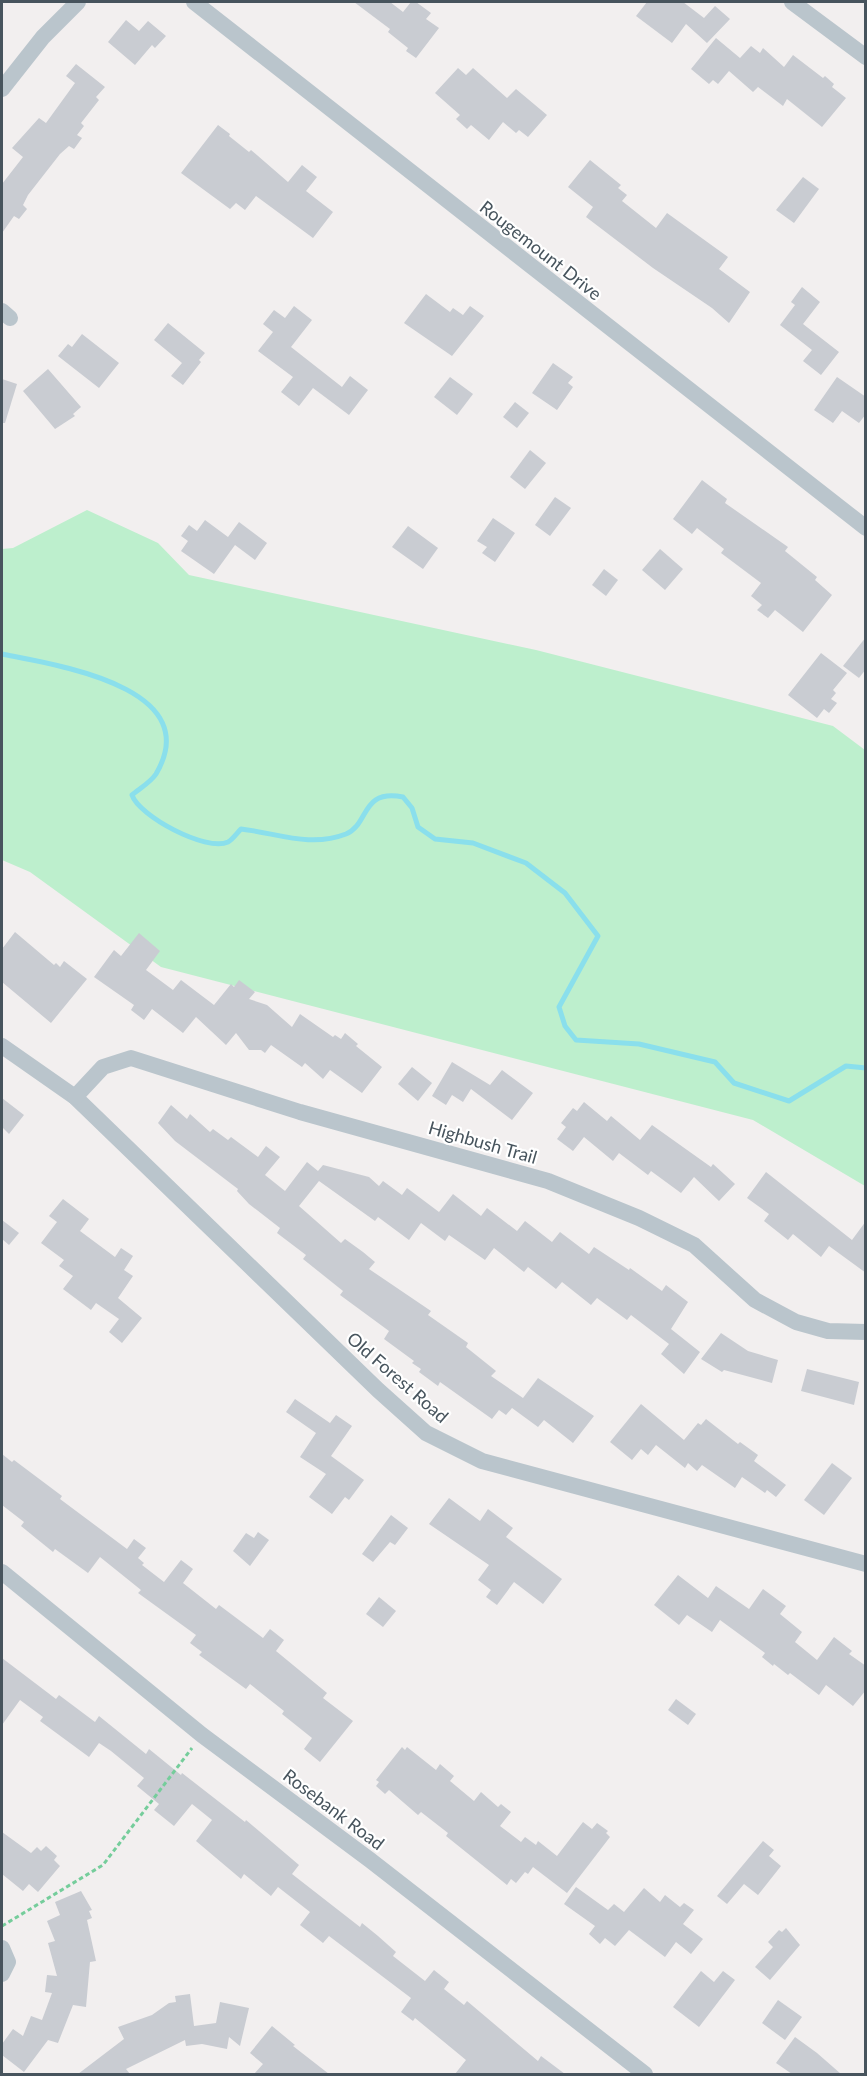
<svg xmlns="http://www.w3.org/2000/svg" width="867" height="2076" font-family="Lato,sans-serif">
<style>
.green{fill:#bdefcd}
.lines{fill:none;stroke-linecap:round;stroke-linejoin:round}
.stream{stroke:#8adfec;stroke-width:5}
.building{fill:#c9ccd2}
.path{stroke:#75cd9b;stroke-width:3;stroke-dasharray:4.5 3;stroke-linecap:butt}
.street{stroke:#bac5cc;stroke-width:16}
.labels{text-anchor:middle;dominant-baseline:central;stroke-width:4.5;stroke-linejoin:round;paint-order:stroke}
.street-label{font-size:18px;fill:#47545d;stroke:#fff}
</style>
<rect width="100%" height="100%" fill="#f2efef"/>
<path class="green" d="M87,510L158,543L189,575L536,650L833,726L865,750V1186L753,1120L161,967L30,872L2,860V549L13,548Z"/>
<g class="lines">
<path class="stream" d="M2,654C56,665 207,687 156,774C151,782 139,789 132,795C139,816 206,852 228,842C232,840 237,833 241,829C277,833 310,848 346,834C370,824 360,789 403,797L412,808L418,827L435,839L473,843L526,863L565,893L598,936L559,1007L565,1026L576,1040L639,1044L715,1062L734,1083L789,1101L846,1066L866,1068"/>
</g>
<g class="building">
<path d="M354,2H390L403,12L411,2H416L431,13L426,19L439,28L416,58L406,51L408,48L388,32L390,29Z"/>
<path d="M647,2H683L704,18L715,6L730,19L707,43L686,24L672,43L636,16Z"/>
<path d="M126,20L139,31L148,21L166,36L155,48L152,45L135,65L108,42Z"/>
<path d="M716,38L740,58L751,46L760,53L763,48L784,67L793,55L823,78L825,76L834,84L832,87L846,98L822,127L787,99L783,106L758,87L753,92L729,71L718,84L713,80L709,84L691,69Z"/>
<path d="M76,64L105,87L96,97L99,100L81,123L84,126L77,135L82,138L74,149L69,146L60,154L28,195L23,205L27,209L19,219L14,216L2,233V184L23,157L12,148L39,118L46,123L75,83L66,76Z"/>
<path d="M458,68L466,75L473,68L507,98L516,89L547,115L528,137L519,130L516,133L503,122L489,140L471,125L467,129L456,119L460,115L435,93Z"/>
<path d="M218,125L230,134L229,136L249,152L251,150L288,182L302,165L317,177L306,191L333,212L313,238L256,196L245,210L236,203L230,209L181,173Z"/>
<path d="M590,160L621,185L618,188L627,195L622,201L656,228L667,213L728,257L719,269L750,292L729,323L712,308L653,268L586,217L593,207L568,187Z"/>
<path d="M803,177L819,189L794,223L776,210Z"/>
<path d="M802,287L820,302L803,324L839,352L821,375L803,361L812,350L780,325L795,305L791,302Z"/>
<path d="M426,294L450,312L453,308L463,315L470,306L484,316L452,356L404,323Z"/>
<path d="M294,306L312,320L291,347L342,387L350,376L368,390L349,415L313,388L299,406L281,392L293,377L258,351L273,332L263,324L274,310L285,318Z"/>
<path d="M168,323L205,353L199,360L201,362L183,385L171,376L182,363L154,340Z"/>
<path d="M82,334L119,363L99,388L58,356L68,344L72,347Z"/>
<path d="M553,363L573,377L568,383L573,387L557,410L532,393Z"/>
<path d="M48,369L81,407L73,414L75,416L55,429L23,391Z"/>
<path d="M450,377L473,394L457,415L434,397Z"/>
<path d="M837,377L866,397V414L859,423L842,411L833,423L814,410Z"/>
<path d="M2,379L17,384L5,423H2Z"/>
<path d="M515,402L529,413L517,428L503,417Z"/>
<path d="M530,450L546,463L525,489L510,477Z"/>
<path d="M702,480L727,499L725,503L788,547L785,551L817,577L815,580L832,595L803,632L775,610L768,618L757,610L762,605L751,596L761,583L721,553L724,549L697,528L692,534L673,519Z"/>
<path d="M555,497L571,508L550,536L535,525Z"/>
<path d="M493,518L515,533L495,562L482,553L487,547L477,541Z"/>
<path d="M205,520L228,537L239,522L267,543L255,560L235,545L214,574L181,551L188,541L181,536L189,525L197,531Z"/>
<path d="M408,526L438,548L423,569L392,547Z"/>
<path d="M660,549L683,569L665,590L642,570Z"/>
<path d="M604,569L618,580L606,596L592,585Z"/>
<path d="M866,637V669L859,678L843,666Z"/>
<path d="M821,653L847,673L833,690L836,693L831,699L837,703L829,713L824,709L817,718L788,695Z"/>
<path d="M15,932L54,965L56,963L60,967L64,961L87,979L51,1023L2,982V949Z"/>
<path d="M139,933L160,951L146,970L173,990L181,980L214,1005L231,984L234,987L239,980L255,992L249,999L267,1005L292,1027L300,1014L333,1037L335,1035L341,1039L345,1033L358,1044L356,1046L382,1067L362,1093L330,1070L323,1079L305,1063L302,1067L271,1045L265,1053L261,1050H249L236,1033L226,1045L196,1017L183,1033L152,1009L144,1020L131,1010L134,1005L94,977L114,950L121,956Z"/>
<path d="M452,1062L490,1085L502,1070L533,1093L512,1120L471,1089L463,1102L452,1095L446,1105L432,1096Z"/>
<path d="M412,1067L432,1083L418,1101L398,1084Z"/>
<path d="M2,1098L24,1115L9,1134L2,1127Z"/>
<path d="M584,1102L607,1121L611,1116L640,1140L652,1125L711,1167L713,1164L735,1184L719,1201L694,1177L681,1193L651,1171L648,1175L619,1153L613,1161L584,1137L573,1151L557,1139L566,1127L561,1123L573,1108L577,1111Z"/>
<path d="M171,1105L187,1119L190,1114L210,1132L213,1129L228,1140L231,1137L258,1157L266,1146L280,1157L265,1175L285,1191L307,1162L318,1171L323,1165L369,1177L379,1186L383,1181L402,1195L407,1188L439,1212L453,1194L481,1216L487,1208L517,1231L525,1221L552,1242L560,1232L589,1254L594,1247L629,1270L630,1268L662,1291L666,1285L688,1302L671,1329L700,1352L684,1374L661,1354L669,1344L631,1315L627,1320L597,1298L591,1305L562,1282L556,1289L528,1267L524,1272L494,1248L485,1260L449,1235L445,1241L421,1223L409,1240L378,1217L375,1221L319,1181L299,1206L341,1243L345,1239L363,1252L375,1262L369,1269L431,1311L428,1315L468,1343L466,1347L496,1371L491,1376L523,1398L538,1378L594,1416L573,1443L544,1420L538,1427L512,1408L506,1415L499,1410L492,1419L440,1382L438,1386L419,1372L421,1369L412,1363L414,1361L384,1339L389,1331L340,1295L343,1291L303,1259L306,1255L277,1233L280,1228L249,1204L237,1191L238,1189L175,1141L158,1123Z"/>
<path d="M766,1172L852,1240L866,1221V1273L829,1246L821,1257L793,1234L788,1240L764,1221L769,1214L747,1198Z"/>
<path d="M63,1199L89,1219L80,1231L115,1257L121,1248L133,1256L124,1270L133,1276L118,1298L142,1318L122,1343L109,1332L119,1319L96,1303L91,1310L63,1289L73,1276L59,1266L64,1260L41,1243L57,1222L49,1216Z"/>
<path d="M2,1220L19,1233L9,1245L2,1239Z"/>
<path d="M721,1333L748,1351L778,1360L772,1383L724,1370L722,1372L701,1359Z"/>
<path d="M807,1369L859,1382L854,1405L801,1391Z"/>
<path d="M295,1399L330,1423L336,1415L352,1426L331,1456L364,1480L349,1500L345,1497L332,1514L309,1497L326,1474L300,1457L316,1433L286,1412Z"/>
<path d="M641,1404L684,1440L698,1423L701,1425L706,1419L738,1444L740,1442L758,1455L754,1461L786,1485L776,1497L767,1490L765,1493L742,1477L735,1488L702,1465L697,1471L688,1463L685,1468L656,1445L648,1455L641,1449L632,1460L610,1442Z"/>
<path d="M2,1454L12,1462L14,1460L62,1496L60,1499L127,1549L134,1539L146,1548L138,1558L144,1563L142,1565L164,1582L181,1560L193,1569L183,1583L216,1609L219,1605L263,1638L270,1629L284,1640L276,1651L327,1693L323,1698L353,1721L320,1762L304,1749L312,1738L282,1714L284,1711L250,1684L246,1689L199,1655L202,1652L190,1643L196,1635L138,1593L141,1590L100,1557L88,1573L55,1549L53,1552L21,1526L24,1522L2,1505Z"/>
<path d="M832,1463L852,1478L824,1515L804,1500Z"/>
<path d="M449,1498L480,1521L488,1509L513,1528L506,1537L562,1579L543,1604L514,1582L497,1605L486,1597L491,1590L478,1580L489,1565L429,1524Z"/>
<path d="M391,1515L408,1528L395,1545L390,1542L373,1562L362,1554Z"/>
<path d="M258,1532L269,1540L250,1566L233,1551L246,1533L254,1538Z"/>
<path d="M678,1575L708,1598L716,1586L749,1609L763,1589L786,1606L780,1614L802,1632L795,1642L817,1660L834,1637L852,1651L849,1654L866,1666V1690L853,1706L826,1685L819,1695L790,1673L788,1675L774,1664L773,1666L762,1657L765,1653L720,1620L712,1632L687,1615L679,1625L654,1605Z"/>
<path d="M379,1597L396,1611L383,1627L366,1614Z"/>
<path d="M2,1658L56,1699L59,1695L95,1722L99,1716L146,1754L149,1749L181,1775L182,1773L245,1822L246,1820L299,1865L292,1874L360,1927L362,1923L378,1936L396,1952L393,1956L425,1981L434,1970L449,1982L444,1989L464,2005L467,2001L538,2061L541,2056L565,2074H455L466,2060L415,2018L413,2021L401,2012L411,1998L329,1936L323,1943L300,1925L310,1912L278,1887L271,1896L244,1874L241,1879L196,1841L212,1820L192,1804L174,1826L154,1810L159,1804L137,1786L144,1778L111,1751L99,1743L89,1757L40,1721L43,1717L20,1700L2,1725Z"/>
<path d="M676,1699L696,1714L688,1725L668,1710Z"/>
<path d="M402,1747L405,1750L407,1747L436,1770L440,1764L454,1776L450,1781L474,1801L481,1792L498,1807L501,1804L511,1812L500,1826L521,1842L525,1837L536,1845L538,1841L557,1856L583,1822L592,1829L597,1823L608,1831L606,1833L610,1837L567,1893L533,1867L528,1874L525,1872L516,1883L511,1879L507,1885L446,1836L448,1833L421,1812L418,1815L389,1790L385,1794L376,1786L379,1782L376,1780Z"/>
<path d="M2,1832L31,1853L37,1847L41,1851L46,1846L57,1856L54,1860L60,1866L38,1892L29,1884L23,1891L2,1874Z"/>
<path d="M763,1841L774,1850L769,1856L781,1866L758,1895L744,1884L727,1904L717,1896Z"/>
<path d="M576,1887L608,1910L614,1904L624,1912L644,1888L660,1902L665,1895L680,1907L684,1903L694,1910L683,1924L703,1939L691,1954L676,1942L665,1957L629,1930L615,1946L605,1938L600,1944L589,1934L595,1926L564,1904Z"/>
<path d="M81,1891L92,1910L89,1911L92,1918L87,1920L96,1961L90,1962L86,2007L73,2005L58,2043L48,2040L24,2072L2,2055V2044L13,2029L23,2036L31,2016L42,2020L52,1993L45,1992L47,1975L57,1976L48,1943L55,1941L47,1921L60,1915L55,1902Z"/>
<path d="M786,1928L800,1945L770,1980L755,1967L773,1947L768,1942L779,1930L782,1932Z"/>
<path d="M701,1971L714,1982L723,1971L735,1980L699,2027L673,2007Z"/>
<path d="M190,1994L194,2026L216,2023L220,2002L249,2008L240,2046L229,2037L227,2049L202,2044L186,2046L185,2040L126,2069L130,2074H78L124,2039L118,2027L152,2015L169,2003L176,2002L175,1996Z"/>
<path d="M778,2000L802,2017L785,2040L762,2023Z"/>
<path d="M272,2026L295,2045L293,2046L329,2074H254L263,2064L250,2053Z"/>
<path d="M795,2037L817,2053L841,2074H792L776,2063Z"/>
</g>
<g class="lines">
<path class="path" d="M2,1926L103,1865L192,1748"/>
<g class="street">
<path d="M194,2L866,528"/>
<path d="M792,2L866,57"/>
<path d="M2,89L43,37L78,2"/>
<path d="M2,311L10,318"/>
<path d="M2,1046L75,1097L378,1390L426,1433L482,1461L866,1564"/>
<path d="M75,1097L103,1067L131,1058L300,1112L548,1181L639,1218L694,1245L755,1300L796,1322L828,1331L866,1332"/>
<path d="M2,1572L202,1735L370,1860L645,2074"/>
<path d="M2,1948L8,1962L2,1974"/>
</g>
</g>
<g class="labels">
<g class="street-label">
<text transform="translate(541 250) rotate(38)">Rougemount Drive</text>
<text transform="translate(483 1142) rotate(16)">Highbush Trail</text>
<text transform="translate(398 1377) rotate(41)">Old Forest Road</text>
<text transform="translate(334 1809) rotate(37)">Rosebank Road</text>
</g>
</g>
<rect width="867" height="2076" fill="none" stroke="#47545d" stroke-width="6"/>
</svg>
